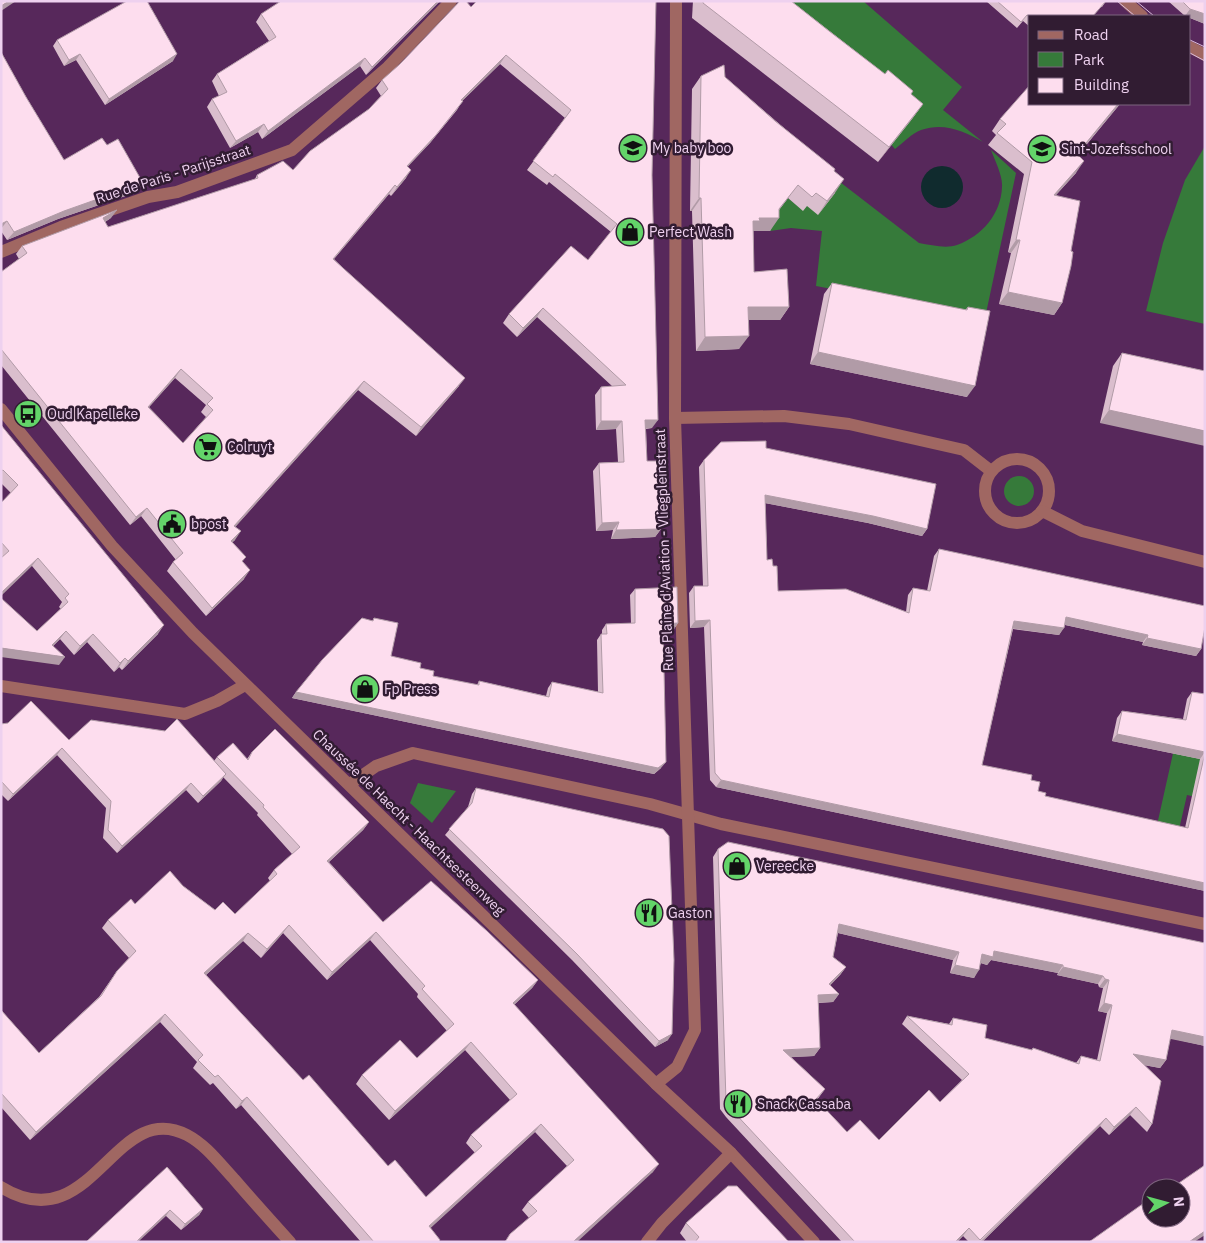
<svg xmlns="http://www.w3.org/2000/svg" width="1206" height="1243" font-family="'IBM Plex Sans',sans-serif">
<style>
.green{fill:#367a3a}
.water{fill:#102b2e}
.lines{fill:none;stroke-linecap:round;stroke-linejoin:round}
.minor{stroke:#a06762;stroke-width:12}
.tram{stroke:#d9badb;stroke-width:1}
.wall{fill:#dabecd;fill-rule:evenodd}
.shaded-wall{fill:#b19ba7}
.building{fill:#fdddee;stroke:#b19ba7;fill-rule:evenodd}
.labels{text-anchor:middle;dominant-baseline:central;stroke-width:5;stroke-linejoin:round;paint-order:stroke}
.poi-label{font-size:14px;fill:#eed1ef;stroke:#311c32;text-anchor:start}
.street-label{font-size:14px;fill:#eed1ef;stroke:#311c32}
</style>
<rect width="100%" height="100%" fill="#57285b"/>
<g class="green">
<path d="M766,1H863L962,87L943,110L983,142C964,131 944,122 921,130C912,133 903,143 895,149Z"/>
<path d="M779,135L919,243C931,245 946,249 957,245C982,236 1001,214 1002,187C1003,176 995,161 991,150L1016,173L985,318L816,286L822,231L791,228L770,231V211H778L788,198L803,210Z"/>
<path d="M1205,146V324L1146,311L1163,243L1185,180Z"/>
<circle cx="1019" cy="491" r="15"/>
<path d="M1176,740L1205,760V799L1187,795L1177,838L1155,834Z"/>
<path d="M418,783L456,791L432,823L410,803Z"/>
</g>
<circle class="water" cx="942" cy="187" r="21"/>
<g class="lines">
<g class="minor">
<path d="M1125,1L1142,16"/>
<path d="M1190,47L1205,55"/>
<path d="M1,252L61,227L148,197L177,192L292,150L388,67L451,1"/>
<path d="M1,409L112,546L193,633L656,1084L731,1153L814,1242"/>
<path d="M675,418L784,416L849,424L964,450L991,471"/>
<circle cx="1017" cy="491" r="32"/>
<path d="M1042,511L1082,531L1205,562"/>
<path d="M1,686L185,714L217,701L245,685"/>
<path d="M350,784L376,766L413,753L650,804L721,824L1205,924"/>
<path d="M656,1084L677,1067L695,1030L675,418L676,1"/>
<path d="M1,1187C92,1243 114,1097 187,1135C206,1145 219,1163 234,1179C252,1200 271,1221 290,1242"/>
<path d="M647,1242L662,1223L731,1153"/>
</g>
<g class="tram">
<path d="M1117,1L1135,16"/>
<path d="M1136,1L1154,16"/>
<path d="M1190,40L1205,47"/>
<path d="M1190,53L1205,61"/>
</g>
</g>
<g class="wall">
<path d="M440,1L366,75L360,66L262,139L258,132L230,148L207,107L212,99L219,96L212,81L217,74L269,41L256,22L261,14Z"/>
<path d="M693,1H791L923,104L912,119L878,162L692,18Z"/>
<path d="M986,1H1106L1102,7L1030,16V27L1023,21L1017,28Z"/>
<path d="M1168,1H1205V24L1190,18V16H1185Z"/>
<path d="M471,7L652,175V428L646,429L647,461L661,529L655,537L611,539L613,530L596,531L593,471L599,463L618,462L616,429L596,430L595,395L601,387L612,386L537,317L517,337L503,323L509,314L588,260L611,232L549,182L547,185L527,170L565,118L500,64L462,101L457,110L430,143L408,166L406,178L391,196L389,194L334,259L459,386L416,436L358,390L235,527V540L232,542L246,557L242,562L244,579L206,616L167,571L173,562L176,560L141,516L130,525L1,365V272L19,259L16,254L22,246L111,218L105,222L108,227L255,179L257,175L293,170L369,109L381,96L376,88L382,80ZM175,378L206,405L201,412L206,417L183,443L149,407Z"/>
<path d="M57,40L173,61L105,105L76,60L64,66L53,46Z"/>
<path d="M1,52L26,97L64,160L107,145L143,183L137,192L58,219L7,240L1,231Z"/>
<path d="M701,76L725,77L834,171L835,193L818,215L807,206L803,211L788,198L779,210L770,231H753L754,272L789,307L780,320H748L739,349L696,351L692,211H690L692,89Z"/>
<path d="M1030,104H1120L1078,155L1076,173L1056,195L1071,251L1062,303L1054,315L999,304L1011,253L1008,252L1024,174L988,145L996,135L992,131L1000,119Z"/>
<path d="M832,283L965,310L968,307L967,397L810,364L824,294Z"/>
<path d="M1122,353L1205,371L1100,423L1113,366Z"/>
<path d="M1,425L158,634L122,670L119,667L114,672L87,642L74,655L60,639L53,646L59,665L37,631L61,609L59,607L62,602L32,566L1,557V503L11,493L1,483Z"/>
<path d="M766,448L927,529L922,536L868,523L765,503L767,560L773,566L778,591L906,612L908,595L913,588L927,591L934,556L939,549L1201,649L1196,656L1142,645L1143,642L1065,625L1059,635L1013,629L982,765L1031,780L1038,791L1045,796L1185,828L1200,759L1112,741L1117,718L1122,711L1183,719L1187,699L1192,692L1205,694V891L716,787L710,780L704,627L690,628L689,593L694,586H703L699,467L704,460Z"/>
<path d="M635,589L678,623L674,629H663L661,768L654,774L292,698L296,692L372,621L374,618L391,656L420,668L433,676L477,685L479,681L546,696L548,688L552,682L598,692L597,640L601,634H602V630L606,624L631,623L630,595Z"/>
<path d="M1,724L69,740L214,761L217,757L247,759L252,752L369,822L363,830L329,862L383,922L538,980L532,988L514,1005L653,1172L529,1218L522,1210L528,1202L567,1166L535,1132L430,1228L440,1240L439,1242H361L241,1105L236,1109L213,1083L210,1085L193,1068L197,1062L160,1022L30,1140L1,1107V1010L39,1053L99,997L117,971L129,958L102,928L108,920L135,904L183,886L215,910L235,914L270,881L268,878L274,870L292,854L257,815L258,813L223,777L221,781L198,803L186,790L117,853L103,838L106,808L57,755L8,801L1,794ZM283,933L327,980L370,940L418,994L417,997L447,1031L417,1058L362,1075L356,1084L389,1120L465,1050L510,1100L471,1135L466,1143L475,1153L426,1197L388,1166L303,1080L206,975L243,941L261,958Z"/>
<path d="M476,788L668,1040L655,1047L572,960L445,835L468,807L472,794Z"/>
<path d="M718,849L1205,943V1046L1170,1038L1166,1060L1160,1068L1144,1065L1152,1124L1147,1132L1130,1115L1109,1135L1100,1126L982,1242H969L963,1236L957,1242H842L726,1117L720,1109L713,857ZM838,933L953,960L950,973L974,978L981,963L987,965L991,960L1058,973L1057,975L1098,984L1099,987L1103,988L1098,1011L1107,1013L1097,1060L1081,1056L1076,1063L1033,1048L1032,1050L985,1038L953,1018L949,1024L907,1016L902,1024L962,1080L940,1102L879,1140L847,1132L817,1100L825,1089L791,1057L814,1056L820,1048L818,1003L833,1002L839,994L830,985L840,975L846,967L833,957Z"/>
<path d="M167,1167L203,1209L199,1215L181,1230L166,1216Z"/>
<path d="M686,1223L789,1242H687L680,1233Z"/>
</g>
<g class="shaded-wall">
<path d="M9,1H16L1,11V6Z"/>
<path d="M438,1H440L366,75L372,67Z"/>
<path d="M1190,9L1205,14V24L1190,18V16H1185Z"/>
<path d="M80,54L76,60L64,66L69,60Z"/>
<path d="M177,54L173,61L105,105L109,99Z"/>
<path d="M506,55L500,64L455,108L461,100Z"/>
<path d="M365,58L360,66L262,139L268,131Z"/>
<path d="M463,101L430,143L401,174L407,166Z"/>
<path d="M923,104L912,119L878,162L889,147Z"/>
<path d="M1118,104H1120L1068,166L1077,154Z"/>
<path d="M264,124L258,132L230,148L236,141Z"/>
<path d="M1084,161L1076,173L1045,207L1054,195Z"/>
<path d="M411,170L406,178L391,196L397,187Z"/>
<path d="M844,179L835,193L818,215L827,201Z"/>
<path d="M143,183L137,192L58,219L7,240L14,232L64,211Z"/>
<path d="M395,185L389,194L327,267L333,259Z"/>
<path d="M798,185L773,218H779L770,231H753V221L779,209Z"/>
<path d="M699,198H701L692,211H690Z"/>
<path d="M117,210L111,218L98,226L103,218Z"/>
<path d="M7,221L1,229V224Z"/>
<path d="M1016,240H1020L1011,253L1008,252Z"/>
<path d="M1008,292L1062,303L1054,315L999,304Z"/>
<path d="M748,307H789L780,320H738Z"/>
<path d="M543,308L537,317L517,337L523,328Z"/>
<path d="M749,336L739,349L696,351L705,337Z"/>
<path d="M818,352L975,386L967,397L810,364Z"/>
<path d="M181,369L175,378L142,415L148,407Z"/>
<path d="M465,378L459,386L416,436L421,427Z"/>
<path d="M364,381L358,390L229,534L234,526Z"/>
<path d="M1109,410L1205,431V446L1100,423Z"/>
<path d="M645,420H658L652,428L639,429Z"/>
<path d="M601,421H622L616,429L596,430Z"/>
<path d="M765,495L873,516L927,529L922,536L868,523L760,502Z"/>
<path d="M147,508L141,516L130,525L136,517Z"/>
<path d="M619,522L613,530L596,531L602,523Z"/>
<path d="M661,529L655,537L611,539L616,530Z"/>
<path d="M241,531L235,540L225,550L231,541Z"/>
<path d="M38,558L32,566L1,596V593Z"/>
<path d="M250,570L244,579L206,616L212,608Z"/>
<path d="M1066,617L1148,635L1143,642L1061,624Z"/>
<path d="M710,620L704,627L690,628L695,621Z"/>
<path d="M1014,621L1064,628L1059,635L1009,628Z"/>
<path d="M678,623L674,629L658,630L663,624Z"/>
<path d="M164,625L158,634L122,670L128,661Z"/>
<path d="M66,631L60,639L46,653L52,645Z"/>
<path d="M93,634L87,642L74,655L80,646Z"/>
<path d="M1147,638L1201,649L1196,656L1142,645Z"/>
<path d="M1,648L65,657L59,665L1,657Z"/>
<path d="M125,658L119,667L114,672L120,663Z"/>
<path d="M296,692L666,762L661,768L654,774L292,698Z"/>
<path d="M1117,734L1205,752L1200,759L1112,741Z"/>
<path d="M62,748L57,755L8,801L13,794Z"/>
<path d="M226,774L221,781L198,803L203,796Z"/>
<path d="M721,780L1205,883V891L716,787Z"/>
<path d="M191,783L186,790L117,853L122,846Z"/>
<path d="M369,822L363,830L321,869L327,861Z"/>
<path d="M839,924L959,952L953,960L834,932Z"/>
<path d="M289,925L283,933L261,958L267,949Z"/>
<path d="M376,932L370,940L327,980L332,972Z"/>
<path d="M248,933L243,941L199,981L204,973Z"/>
<path d="M994,951L1063,965L1058,973L991,960L987,965L977,962L982,954Z"/>
<path d="M955,965L979,970L974,978L950,973Z"/>
<path d="M846,967L840,975L824,992L829,984Z"/>
<path d="M1063,967L1103,976L1098,984L1057,975Z"/>
<path d="M1105,979L1109,980L1103,988L1099,987Z"/>
<path d="M538,980L532,988L507,1011L513,1003Z"/>
<path d="M839,994L833,1002L812,1003L818,995Z"/>
<path d="M1104,1003L1112,1005L1107,1013L1098,1011Z"/>
<path d="M165,1014L160,1022L30,1140L36,1132Z"/>
<path d="M1172,1030L1205,1037V1046L1166,1038Z"/>
<path d="M672,1034L668,1040L655,1047L659,1041Z"/>
<path d="M471,1042L465,1050L389,1120L395,1111Z"/>
<path d="M820,1048L814,1056L777,1058L783,1050Z"/>
<path d="M1133,1054L1166,1060L1160,1068L1127,1062Z"/>
<path d="M247,1097L241,1105L236,1109L242,1101Z"/>
<path d="M1136,1107L1130,1115L1109,1135L1114,1127Z"/>
<path d="M1106,1118L1100,1126L982,1242H980Z"/>
<path d="M541,1124L535,1132L423,1235L429,1226Z"/>
<path d="M659,1164L653,1172L577,1242H573Z"/>
<path d="M203,1209L199,1215L181,1230L185,1224Z"/>
<path d="M170,1210L166,1216L138,1242H136Z"/>
<path d="M969,1228L963,1236L957,1242H955Z"/>
<path d="M1205,1231V1235L1194,1242H1189Z"/>
</g>
<g class="building">
<path d="M1,1H9L1,6Z"/>
<path d="M127,1H147L177,54L109,99L80,54L69,60L57,40Z"/>
<path d="M281,1H438L372,67L365,58L268,131L264,124L236,141L212,99L227,92L217,74L276,37L261,14Z"/>
<path d="M460,1H466L471,7L477,1H656L652,175L658,420H645L647,461H657L661,529L616,530L619,522L602,523L599,463L624,462L622,421H601V387L626,385L543,308L523,328L509,314L571,246L588,260L617,224L555,174L553,177L533,161L571,110L506,55L461,100L463,101L436,135L407,166L411,170L397,187L395,185L333,259L465,378L421,427L364,381L234,526L241,531L231,541L246,557L242,561L250,570L212,608L173,562L183,553L147,508L136,517L1,349V272L27,253L22,246L117,210L103,218L108,227L258,178L257,175L283,161L293,170L310,151L369,109L388,89L382,80L400,64ZM181,369L213,398L207,404L213,410L183,443L148,407Z"/>
<path d="M703,1H791L829,31L885,74L888,70L913,91L911,94L923,104L889,147L703,3Z"/>
<path d="M997,1H1106L1093,16H1030V17L1027,15L1021,22Z"/>
<path d="M1182,1H1205V14L1190,9Z"/>
<path d="M1,52L26,97L64,160L102,138L107,145L118,139L143,183L64,211L14,232L7,221L1,224Z"/>
<path d="M724,65L725,77L775,121L835,169L834,171L844,179L827,201L816,193L812,197L798,185L779,209V218H759L760,221H753L754,272L787,269L789,307H748L749,336L705,337L701,198H699L701,76Z"/>
<path d="M1030,85V104H1118L1077,154L1084,161L1054,195L1080,201L1071,251L1073,252L1071,266L1062,303L1008,292L1020,240H1016L1032,162L997,133L1006,124L1000,119Z"/>
<path d="M832,283L967,310L968,307L990,311L975,386L818,352Z"/>
<path d="M1122,353L1205,371V431L1109,410Z"/>
<path d="M1,425L164,625L128,661L125,658L120,663L93,634L80,646L66,631L52,645L65,657L1,648V598L37,631L68,602L65,598L69,594L38,558L1,593V558L9,551L1,542V503L18,485L3,470L1,471Z"/>
<path d="M766,441V448L936,484L927,529L873,516L765,495L767,560L772,559L773,566H777L778,591L846,589L909,613L913,588L930,591L939,549L1205,606V627L1201,649L1147,638L1148,635L1066,617L1064,628L1014,621L982,765L1032,775L1031,780L1040,782L1038,791L1046,793L1045,796L1188,828L1205,753V883L721,780L715,773L710,620L695,621L694,586H708L704,460L721,442Z"/>
<path d="M677,587L678,623L663,624L666,762L658,768L296,692L322,660L362,618L373,621L374,618L398,623L391,656L421,663L420,668L434,671L433,676L479,685V681L549,697L552,682L603,693L601,634H607L606,624L635,623V589Z"/>
<path d="M1192,692L1205,694V752L1117,734L1122,711L1186,720Z"/>
<path d="M31,701L69,740L91,720L165,731L177,719L226,774L203,796L191,783L122,846L108,830L111,801L62,748L13,794L1,781V724L8,723Z"/>
<path d="M275,729L369,822L327,861L383,922L431,881L487,931L538,980L513,1003L659,1164L573,1242H505L510,1234L537,1211L528,1202L574,1160L541,1124L429,1226L440,1240L438,1242H374L247,1097L242,1101L218,1075L215,1077L198,1060L203,1055L165,1014L36,1132L1,1093V1010L39,1053L101,996L117,971L136,951L108,920L131,899L135,904L170,871L183,886L215,910L223,902L235,914L277,874L274,870L300,847L263,807L264,805L217,757L233,743L248,760L252,752ZM289,925L332,972L376,932L425,986L422,989L454,1024L417,1058L400,1040L362,1075L395,1111L471,1042L517,1094L471,1135L482,1146L426,1197L395,1160L388,1166L309,1075L303,1080L204,973L248,933L267,949Z"/>
<path d="M476,788L663,829L669,836L674,960L672,1034L659,1041L577,954L449,829L472,803Z"/>
<path d="M728,842L1205,943V1037L1172,1030L1166,1060L1133,1054L1161,1081L1152,1124L1136,1107L1114,1127L1106,1118L980,1240L969,1228L955,1242H855L731,1109L726,1101L718,849ZM839,924L959,952L955,965L979,970L982,954L993,957L994,951L1063,965V967L1103,976L1105,979L1109,980L1104,1003L1112,1005L1100,1061L1081,1056L1079,1064L1033,1048L1032,1050L985,1038L987,1025L953,1018L952,1025L907,1016L969,1074L940,1102L929,1090L879,1140L860,1120L847,1132L816,1099L825,1089L783,1050L820,1048L818,995L839,994L829,984L846,967L833,957Z"/>
<path d="M1205,1165V1231L1189,1242H1089L1151,1198V1218H1181V1188H1166L1174,1182L1176,1185Z"/>
<path d="M167,1167L203,1209L185,1224L170,1210L136,1242H86Z"/>
<path d="M728,1186H737L789,1242H695L699,1237L686,1223Z"/>
</g>
<defs>
<symbol id="school-disc" viewBox="-11 -11 22 22"><circle r="9.5" fill="#63d469" stroke="#311c32"/><path d="M0-5L7-2L0 1L-7-2ZM-4 1L0 2.5L4 1V4Q0 6-4 4Z" fill="#111"/></symbol>
<symbol id="shop-disc" viewBox="-11 -11 22 22"><circle r="9.5" fill="#63d469" stroke="#311c32"/><path d="M-5-2.5h2.3a2.7 3.5 0 0 1 5.4 0H5L5.5 6h-11ZM-1.5-2.5h3a1.5 2.3 0 0 0-3 0Z" fill="#111"/></symbol>
<symbol id="bus-disc" viewBox="-11 -11 22 22"><circle r="9.5" fill="#63d469" stroke="#311c32"/><path d="M-5-6H5V4H4V6H2V4H-2V6H-4V4H-5ZM-3.5-4V0h7V-4ZM-3.5 1.2v1.5H-2V1.2ZM2 1.2v1.5H3.5V1.2Z" fill="#111"/></symbol>
<symbol id="supermarket-disc" viewBox="-11 -11 22 22"><circle r="9.5" fill="#63d469" stroke="#311c32"/><path d="M-6-5.5h2.5l.6 2H6L4.5 2H-2.5L-4.4-4H-6ZM-1.5 3.2a1.3 1.3 0 1 0 .1 0ZM3 3.2a1.3 1.3 0 1 0 .1 0Z" fill="#111"/></symbol>
<symbol id="civic-disc" viewBox="-11 -11 22 22"><circle r="9.5" fill="#63d469" stroke="#311c32"/><path d="M-.6-6.5H3V-4.5H.6V-3L4-1V1h2V6H-6V1h2V-1L-.6-3ZM-1.2 2.5V6h2.4V2.5Z" fill="#111"/></symbol>
<symbol id="restaurant-disc" viewBox="-11 -11 22 22"><circle r="9.5" fill="#63d469" stroke="#311c32"/><path d="M-5-6h1v4h1v-4h1v4h1v-4h1v5L-1.5 .5V6h-2V.5L-5-1ZM5-6V6H3V1.5H1.5Q1.5-4 5-6Z" fill="#111"/></symbol>
</defs>
<g fill-rule="evenodd">
<use href="#school-disc" x="617" y="132" width="32" height="32"/>
<use href="#school-disc" x="1026" y="133" width="32" height="32"/>
<use href="#shop-disc" x="614" y="216" width="32" height="32"/>
<use href="#bus-disc" x="12" y="398" width="32" height="32"/>
<use href="#supermarket-disc" x="192" y="431" width="32" height="32"/>
<use href="#civic-disc" x="156" y="508" width="32" height="32"/>
<use href="#shop-disc" x="349" y="673" width="32" height="32"/>
<use href="#shop-disc" x="721" y="850" width="32" height="32"/>
<use href="#restaurant-disc" x="633" y="897" width="32" height="32"/>
<use href="#restaurant-disc" x="722" y="1088" width="32" height="32"/>
</g>
<g class="labels">
<g class="poi-label">
<text x="652" y="148">My baby boo</text>
<text x="1061" y="149">Sint-Jozefsschool</text>
<text x="649" y="232">Perfect Wash</text>
<text x="47" y="414">Oud Kapelleke</text>
<text x="227" y="447">Colruyt</text>
<text x="191" y="524">bpost</text>
<text x="384" y="689">Fp Press</text>
<text x="756" y="866">Vereecke</text>
<text x="668" y="913">Gaston</text>
<text x="757" y="1104">Snack Cassaba</text>
</g>
<g class="street-label">
<text transform="translate(173 174) rotate(-18)">Rue de Paris - Parijsstraat</text>
<text transform="translate(664 550) rotate(-92)">Rue Plaine d'Aviation - Vliegpleinstraat</text>
<text transform="translate(409 822) rotate(44)">Chaussée de Haecht - Haachtsesteenweg</text>
</g>
</g>
<rect width="1206" height="1243" fill="none" stroke="#eed1ef" stroke-width="5"/>
<rect x="1028" y="15" width="162" height="90" fill="#311c32" stroke="#7d647e"/>
<rect x="1038" y="31" width="25" height="8" fill="#a06762" stroke="#7d647e"/>
<text x="1074" y="40" font-size="15" fill="#eed1ef">Road</text>
<rect x="1038" y="52" width="25" height="15" fill="#367a3a" stroke="#7d647e"/>
<text x="1074" y="65" font-size="15" fill="#eed1ef">Park</text>
<rect x="1038" y="78" width="25" height="15" fill="#fdddee" stroke="#7d647e"/>
<text x="1074" y="90" font-size="15" fill="#eed1ef">Building</text>
<g transform="translate(1166 1203) rotate(84)"><circle r="24" fill="#311c32" stroke="#7d647e"/>
<path d="M0-4L9 19L0 12L-9 19Z" fill="#63d469"/>
<text y="-8" font-size="14" font-weight="bold" text-anchor="middle" fill="#eed1ef">N</text>
</g>
</svg>
